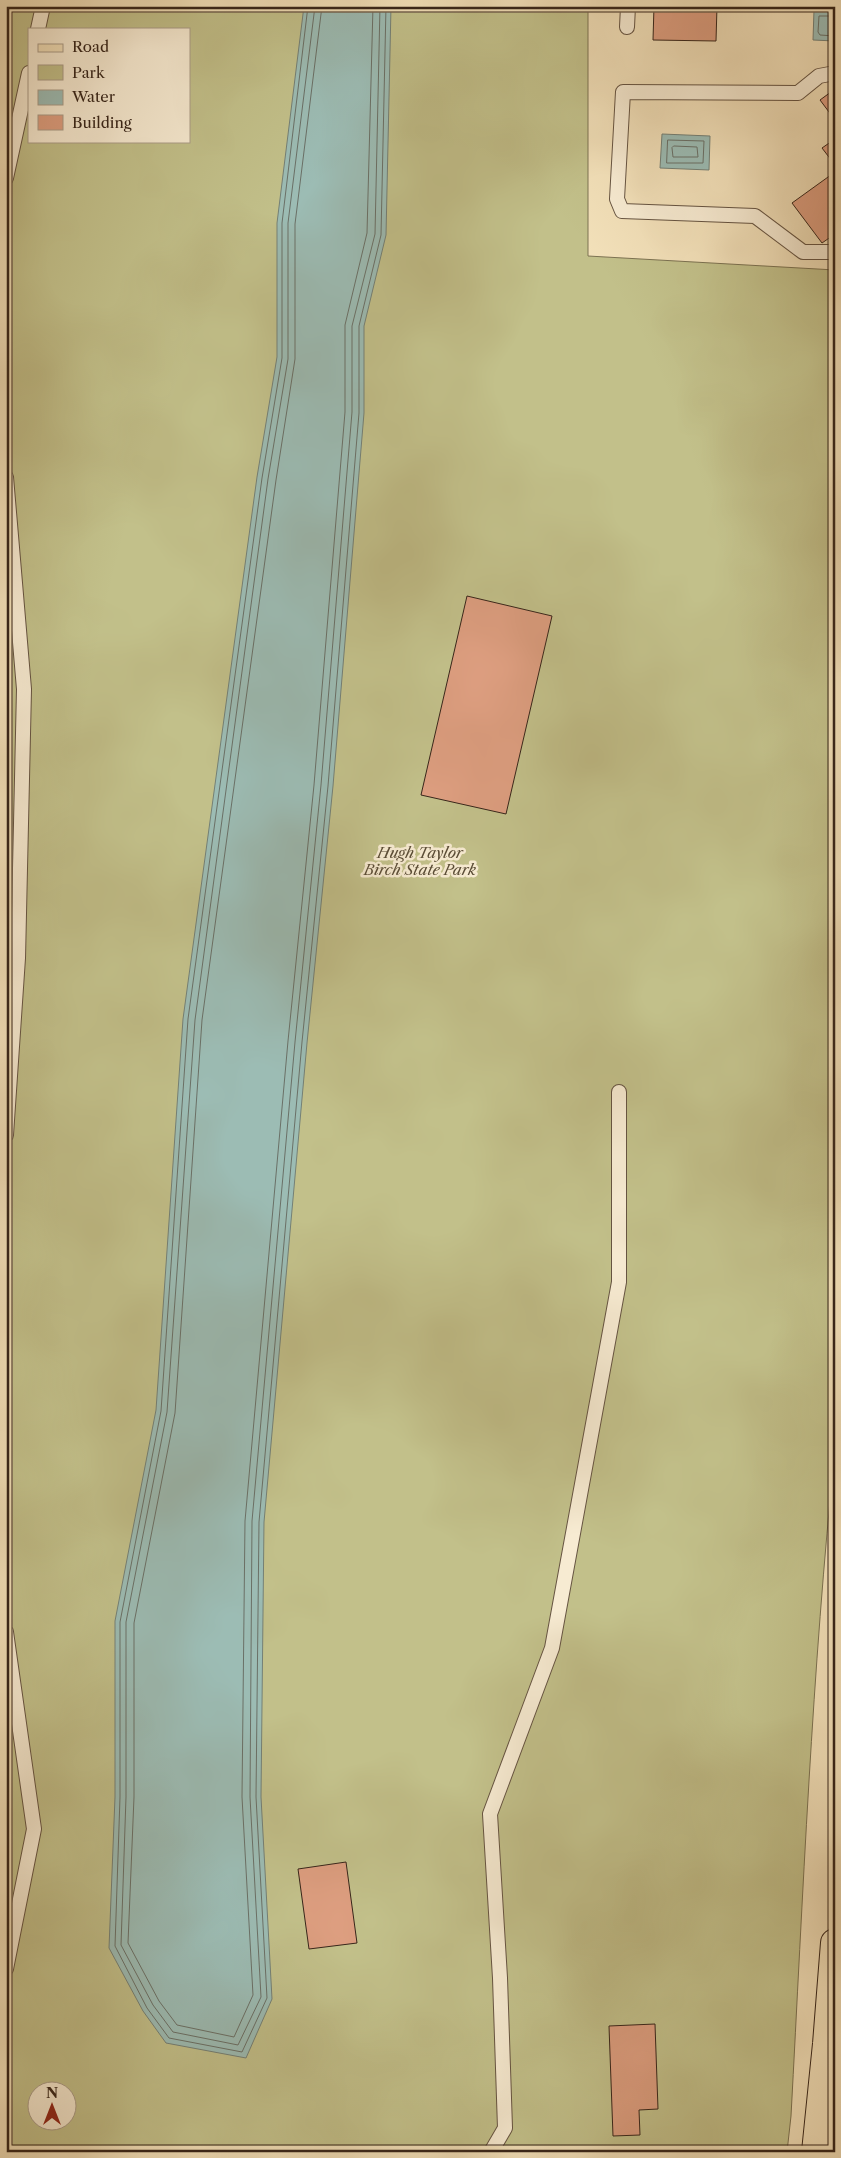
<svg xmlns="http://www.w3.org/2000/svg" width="841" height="2158" font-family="'Libre Caslon Text',serif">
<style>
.green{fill:#c2c08a;stroke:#7c7252;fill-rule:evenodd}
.water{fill:#9cbcb4;stroke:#748076}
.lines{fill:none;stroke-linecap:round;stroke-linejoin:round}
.shore{stroke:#6a7067;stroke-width:1}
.building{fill:#dd9e80;stroke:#37251a}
.lane-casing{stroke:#665442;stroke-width:16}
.primary-casing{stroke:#37251a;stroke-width:30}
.lane{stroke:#f7ebd2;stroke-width:14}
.primary{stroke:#f2e0b9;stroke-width:28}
.labels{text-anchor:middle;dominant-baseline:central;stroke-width:5;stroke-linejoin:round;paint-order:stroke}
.park-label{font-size:15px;font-style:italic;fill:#5a4c36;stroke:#f7ebd2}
</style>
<rect width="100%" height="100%" fill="#f2e0b9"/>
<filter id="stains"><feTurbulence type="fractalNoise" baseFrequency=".004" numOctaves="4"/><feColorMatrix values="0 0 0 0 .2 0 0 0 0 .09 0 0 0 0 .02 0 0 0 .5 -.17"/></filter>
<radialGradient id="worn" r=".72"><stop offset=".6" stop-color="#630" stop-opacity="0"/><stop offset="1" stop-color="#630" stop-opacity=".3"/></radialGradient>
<path class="green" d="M6,6H588V256L835,270V1450C812,1672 803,1894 791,2116L787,2152H6ZM29,29H189V141H29ZM38,2090H68V2120H38Z"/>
<g class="water">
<path d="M304,6H391L386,235L364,326V413L333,786L307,1043L264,1522L261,1797L272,1999L246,2058L166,2043L143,2011L109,1948L115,1797V1621L156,1410L183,1019L257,477L277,357V223Z"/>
<path d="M814,10L835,11V41L813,40Z"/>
<path d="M662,134L710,136L709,170L660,168Z"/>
</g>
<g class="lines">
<g class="shore">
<path d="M308,6L282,223V358L262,478L188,1019L161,1411L120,1622V1797L115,1946L147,2008L169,2038L242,2052L267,1998L256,1797L259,1522L302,1042L328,786L359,413V326L381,235L386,6"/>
<path d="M315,6L288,223V359L268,479L195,1020L167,1412L126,1622V1797L121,1945L153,2005L173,2032L238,2045L261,1997L250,1797L252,1521L295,1042L321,785L352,412V326L375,234L380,6"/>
<path d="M322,6L295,224V359L276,480L202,1020L175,1413L134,1623V1797L128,1943L159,2001L177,2025L234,2037L253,1995L242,1797L245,1521L288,1041L314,785L345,412V325L367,233L373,6"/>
<path d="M835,16H819L818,32L820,35L835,36"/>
<path d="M668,140L704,141L703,163H667Z"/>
<path d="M674,146L697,147L698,157H673L672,148Z"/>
</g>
</g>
<g class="building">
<path d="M654,6H717L716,41L653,40Z"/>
<path d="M835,89V120L820,100Z"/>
<path d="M835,139V165L822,148Z"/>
<path d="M835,172V234L822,243L792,203Z"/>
<path d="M467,596L552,616L506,814L421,795Z"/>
<path d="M346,1862L357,1943L309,1949L298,1869Z"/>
<path d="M655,2024L658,2109L639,2110L640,2135L613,2136L609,2026Z"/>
</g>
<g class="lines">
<defs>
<g id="lane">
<path d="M627,27L628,6"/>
<path d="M38,29L43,6"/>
<path d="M835,73L819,76L798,93L623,92L617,199L622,211L755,216L803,252H835"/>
<path d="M6,178L29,73"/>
<path d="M6,477L24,689L18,958L6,1135"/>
<path d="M6,1632L34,1829L6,1969"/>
<path d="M491,2152L505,2128L500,1978L490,1814L552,1648L619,1282V1092"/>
</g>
<path id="primary" d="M816,2152L827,2044L835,1943"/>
</defs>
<use href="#lane" class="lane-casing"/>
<use href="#primary" class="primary-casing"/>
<use href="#lane" class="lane"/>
<use href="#primary" class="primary"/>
</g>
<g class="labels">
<g class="park-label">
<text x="420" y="852">Hugh Taylor<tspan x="420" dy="17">Birch State Park</tspan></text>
</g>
</g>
<rect width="841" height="2158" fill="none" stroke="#f2e0b9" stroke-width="25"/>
<rect x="8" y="8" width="826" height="2143" fill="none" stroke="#37251a" stroke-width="2.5"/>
<rect x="12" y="12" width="816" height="2133" fill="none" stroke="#37251a"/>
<rect x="28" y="28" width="162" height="115" fill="#f7ebd2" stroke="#aa9c88"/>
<rect x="38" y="44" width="25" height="8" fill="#f2e0b9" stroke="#aa9c88"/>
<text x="72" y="52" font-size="15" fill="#37251a">Road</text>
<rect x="38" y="65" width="25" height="15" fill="#c2c08a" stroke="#aa9c88"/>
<text x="72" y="78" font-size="15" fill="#37251a">Park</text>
<rect x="38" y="90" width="25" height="15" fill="#9cbcb4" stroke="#aa9c88"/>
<text x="72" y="102" font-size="15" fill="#37251a">Water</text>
<rect x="38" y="115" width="25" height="15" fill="#dd9e80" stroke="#aa9c88"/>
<text x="72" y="128" font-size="15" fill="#37251a">Building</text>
<g transform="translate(52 2106)"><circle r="24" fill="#f7ebd2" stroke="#aa9c88"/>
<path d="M0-4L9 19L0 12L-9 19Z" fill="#8f2418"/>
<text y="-8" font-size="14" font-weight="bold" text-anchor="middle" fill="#37251a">N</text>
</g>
<rect width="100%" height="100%" filter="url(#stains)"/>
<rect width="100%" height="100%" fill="url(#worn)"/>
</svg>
